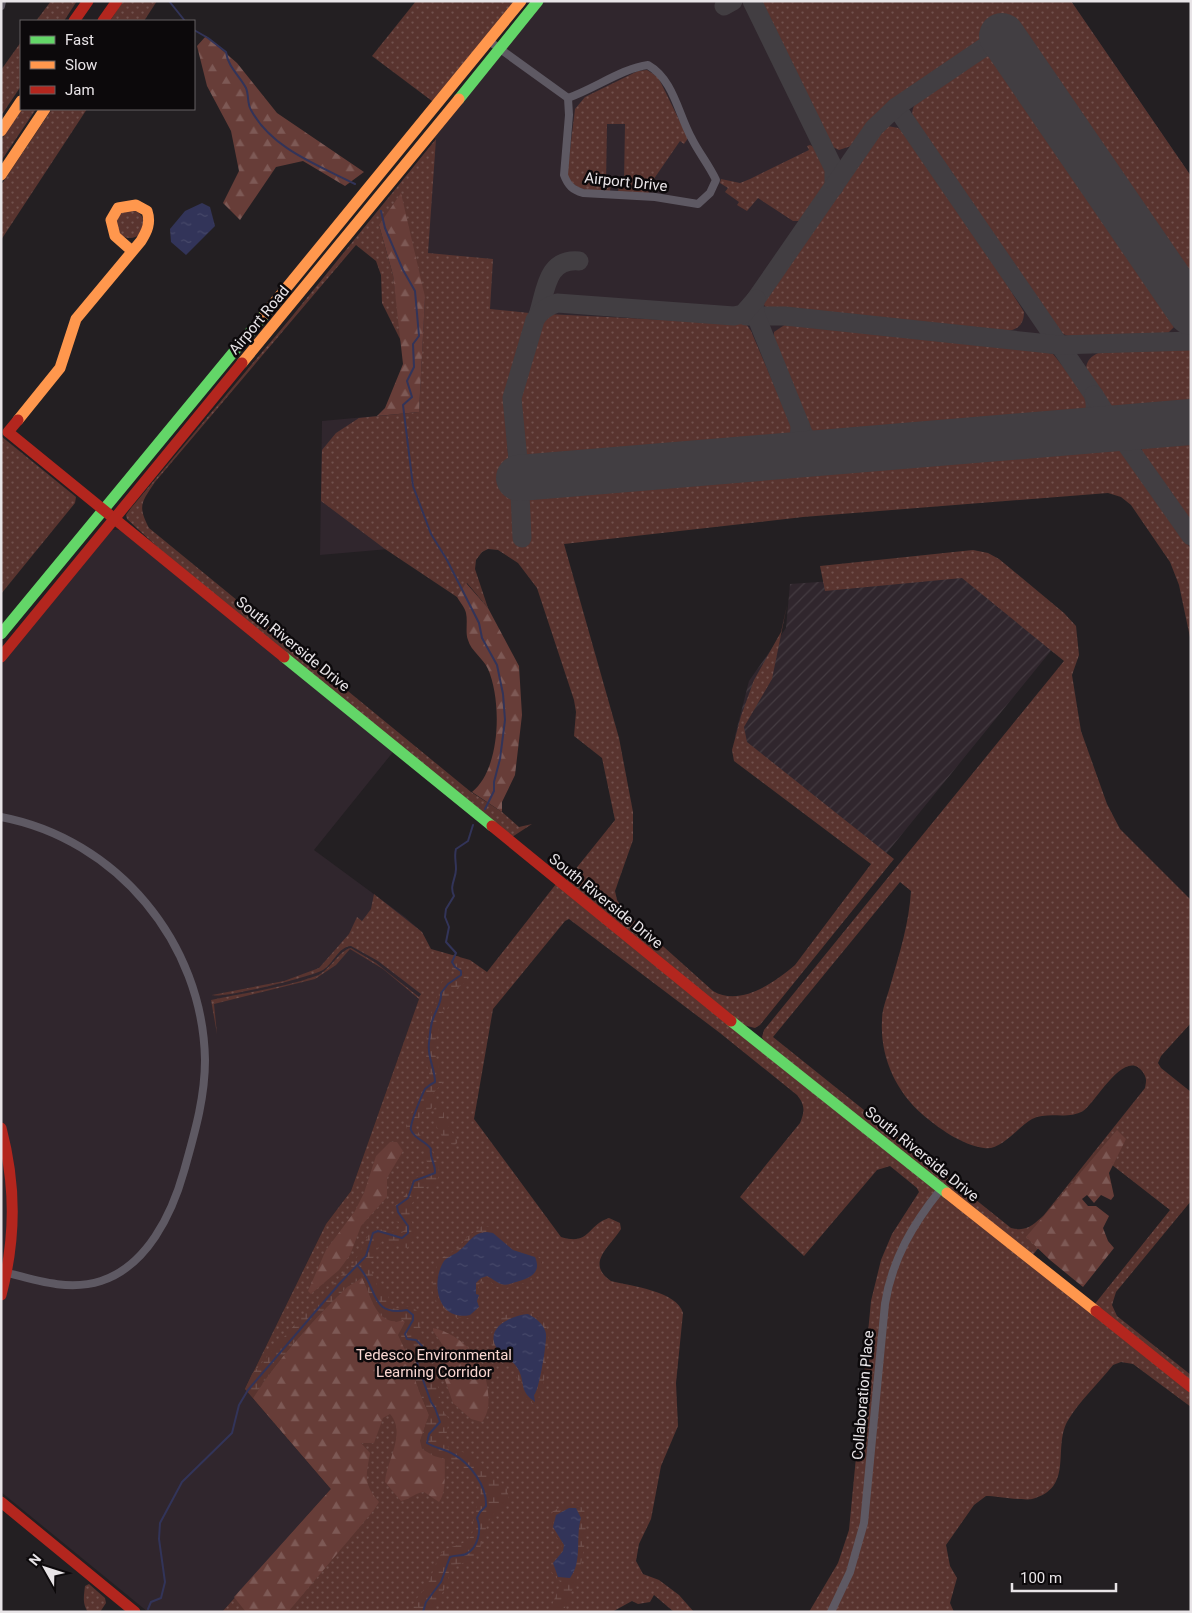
<svg xmlns="http://www.w3.org/2000/svg" width="1192" height="1613" font-family="Roboto,sans-serif">
<style>
.built{fill:#30262d}
.industrial{fill:url(#industrial-furrows)}
.grass{fill:url(#grass-dots);fill-rule:evenodd}
.forest{fill:url(#forest-firs)}
.wetland{fill:url(#wetland-marsh);fill-rule:evenodd}
.water{fill:url(#water-ripples)}
.lines{fill:none;stroke-linecap:round;stroke-linejoin:round}
.stream{stroke:#323459;stroke-width:2}
.taxiway{stroke:#423e42;stroke-width:19}
.runway{stroke:#423e42;stroke-width:46}
.street{stroke:#5e5963;stroke-width:8}
.fast{stroke:#63d668;stroke-width:11}
.slow{stroke:#ff974d;stroke-width:11}
.jam{stroke:#b3261e;stroke-width:11}
.labels{text-anchor:middle;dominant-baseline:central;stroke-width:5;stroke-linejoin:round;paint-order:stroke}
.street-label{font-size:15px;fill:#e8e4e7;stroke:#0c090b}
.park-label{font-size:15px;fill:#f8d6d0;stroke:#0c090b}
</style>
<defs>
<pattern id="industrial-furrows" width="10" height="10" patternUnits="userSpaceOnUse" patternTransform="scale(1.25)"><rect width="10" height="10" fill="#30262d"/><path d="M-1 1l2-2M0 10L10 0M9 11l2-2" fill="none" stroke="#443b41"/></pattern>
<pattern id="grass-dots" width="8" height="8" patternUnits="userSpaceOnUse" patternTransform="scale(1.25)"><rect width="8" height="8" fill="#59342f"/><path d="M2 2h.1M6 6h.1" fill="none" stroke="#71514d" stroke-width="1.8" stroke-linecap="round"/></pattern>
<pattern id="forest-firs" width="22" height="20" patternUnits="userSpaceOnUse" patternTransform="scale(1.25)"><rect width="22" height="20" fill="#673d38"/><path d="M5 1l3.5 6h-7zM16 11l3.5 6h-7z" fill="#7d5955"/></pattern>
<pattern id="wetland-marsh" width="20" height="14" patternUnits="userSpaceOnUse" patternTransform="scale(1.25)"><rect width="20" height="14" fill="#59342f"/><path d="M1 5h8M5 5V1M11 12h8M15 12V8" fill="none" stroke="#71514d"/></pattern>
<pattern id="water-ripples" width="26" height="14" patternUnits="userSpaceOnUse" patternTransform="scale(1.25)"><rect width="26" height="14" fill="#323459"/><path d="M2 4q2-2 4 0t4 0M15 11q2-2 4 0t4 0" fill="none" stroke="#464869"/></pattern>
</defs>
<rect width="100%" height="100%" fill="#231f22"/>
<g class="built">
<path d="M542,1H1071L1191,176V583L1124,485L320,555L322,421L419,412L400,184L436,139L433,137Z"/>
<path d="M110,530H120L393,752L314,850L405,917L422,932L429,971L351,1191L326,1224L245,1389L331,1489L222,1612H148L1,1492V659Z"/>
</g>
<path class="industrial" d="M962,572L1054,647L881,860L735,736L749,681L786,628L790,584Z"/>
<g class="grass">
<path d="M51,1H77L64,21H36Z"/>
<path d="M123,1H157L144,21H110Z"/>
<path d="M416,1H515L437,99L432,101L372,56Z"/>
<path d="M757,1H1071L1191,176V286L1010,23L891,103L877,114L854,145L839,150L829,145L825,140Z"/>
<path d="M21,42V86L1,116V70Z"/>
<path d="M986,52L993,53L1165,306L1174,327L1166,335L1071,337L1058,332L1049,322L918,130C911,118 910,112 917,100Z"/>
<path d="M647,70L658,77L688,138L684,144L680,141L649,186L652,187L648,194L618,192L619,184L624,183L625,124H607L606,183L611,184L610,191C593,191 576,193 567,175L575,109L585,97L638,71Z"/>
<path d="M22,109H36L1,161V140Z"/>
<path d="M52,109H87L1,240V185Z"/>
<path d="M888,126L898,128L906,134L984,248L1024,312C1024,331 1009,332 993,332L768,310L761,301L876,134Z"/>
<path d="M436,139L428,253L493,259L490,309L529,313L504,398L514,538L526,537L523,500L526,489L1114,439L1191,549V642L1179,585L1170,562L1131,505L1121,497L1108,493L803,517L564,544L619,738L633,812V840L615,891L617,900L626,913L713,991C740,1007 774,983 795,965L871,864L734,761L732,750L741,716L754,680L781,632L787,605L772,679L744,727L747,742L894,859L760,1025L755,1028L743,1025L566,881L615,820L602,758L574,736L576,712L574,700L537,588L518,563L498,550L488,549L482,552L476,560L475,569L488,608L467,583L457,597L385,549L321,501L322,450L336,433L359,418L419,412L425,297L379,225L393,275L402,343L382,303L381,275L376,261L356,245L155,482C142,502 137,505 149,528L471,792L502,812L519,827L532,824L512,837L176,564L127,519L126,515L131,508L289,320Z"/>
<path d="M810,145C817,148 819,153 822,160C833,183 819,205 801,221H793L758,198L747,211L737,205L739,202L725,192L728,188L720,183L721,179L740,183L750,179L809,150L807,146Z"/>
<circle cx="130" cy="224" r="14"/>
<path d="M547,314L746,324L751,331L792,427L793,436L788,444L528,466L523,454L517,399L539,323Z"/>
<path d="M786,324L1019,346L1053,354L1085,394C1089,404 1089,410 1083,418L813,441L774,351V332Z"/>
<path d="M1191,347V409L1115,414C1100,395 1064,362 1106,350Z"/>
<path d="M1191,434V527L1142,455V448L1146,438Z"/>
<path d="M1,436L76,497L75,503L1,594Z"/>
<path d="M973,550L988,553L999,559L1064,613L1076,626L1079,655L1072,675L1081,731L1107,804L1120,829L1191,900V1023L1161,1056L1158,1063L1161,1068L1191,1092V1201L1116,1292L1112,1305L1117,1316L1191,1375V1382L1094,1305L1170,1210L1107,1161L1032,1256L764,1041L762,1037L764,1030L1064,661L962,578L825,591L820,566ZM900,882L911,891C909,923 900,952 891,983C888,995 882,1008 882,1020C880,1056 895,1090 922,1114C938,1128 962,1145 984,1148C1001,1151 1018,1127 1032,1119C1048,1111 1068,1120 1083,1111C1096,1103 1126,1044 1144,1074C1147,1079 1146,1082 1145,1088L1044,1215C1033,1225 1027,1232 1011,1228L773,1037Z"/>
<path d="M556,884L1191,1393V1407L1133,1364L1121,1362L1113,1365C1099,1383 1079,1401 1067,1422C1053,1449 1074,1488 1032,1499C1024,1501 997,1496 986,1496L974,1505L946,1545L950,1566L957,1578L950,1603L954,1612H809L838,1563L849,1530L871,1301L881,1260L892,1234L919,1192L917,1188L890,1166L877,1170L804,1256L740,1197L800,1123C805,1111 805,1105 797,1095L720,1033L569,919L565,921L493,1009L474,1119L561,1237C590,1246 587,1225 609,1218L620,1223L621,1229C610,1247 585,1263 611,1281C631,1286 677,1291 683,1313L676,1383L678,1426L661,1466L651,1519L639,1544L636,1561L643,1574L659,1580L679,1595L694,1612H674L654,1595L650,1602L638,1604L632,1601L612,1612H222L331,1489L245,1389L326,1224L351,1191L419,999L383,969L350,949L336,965L315,979L214,1004L217,1034L211,1000C245,993 282,988 316,976C330,971 339,950 351,948L376,963L419,997L421,994L378,961L351,946C338,947 334,963 323,970C311,977 221,999 212,995L284,981L319,968L349,934L357,917L362,921L371,909L374,894L422,932L431,949L470,960L487,972Z"/>
<path d="M89,1584L105,1598L106,1603L100,1612H88C82,1604 84,1595 85,1586Z"/>
</g>
<g class="forest">
<path d="M206,36L237,63L277,113L364,172L345,186L303,161L276,167L240,220L223,203L239,171L231,131L207,86L197,46Z"/>
<path d="M401,193L425,297L419,412L377,416L385,408L403,364L393,275L379,225Z"/>
<path d="M466,583L488,608L519,666L522,715L515,775L502,802V812L472,792C501,769 502,701 488,669C483,658 471,651 468,640C465,632 468,622 466,613C465,608 460,602 457,597Z"/>
<path d="M1117,1130L1126,1139L1109,1173L1114,1196L1111,1200L1101,1195L1094,1203L1087,1195L1082,1199L1088,1206H1096L1109,1216L1103,1228L1108,1241L1114,1248L1083,1287L1050,1260L1026,1237Z"/>
<path d="M390,1142H397L403,1151L387,1178V1197L361,1226L350,1255L339,1270L311,1294L308,1291L326,1250L355,1211L364,1193L376,1156Z"/>
<path d="M362,1277L374,1305L396,1322L403,1320L405,1322C397,1339 406,1346 413,1359C411,1377 423,1399 429,1415L420,1441L445,1458C444,1472 447,1491 439,1502L424,1492C415,1493 410,1499 401,1501L385,1482C386,1462 407,1433 390,1414L383,1418L374,1443H361L370,1453C366,1477 363,1483 379,1502L374,1510L288,1612H246L234,1597L331,1489L253,1398C278,1359 312,1320 346,1288C351,1284 357,1282 362,1277Z"/>
<path d="M433,1328C464,1335 486,1362 488,1392C489,1404 489,1412 482,1422L471,1419L453,1403L445,1380L447,1351L433,1331Z"/>
</g>
<g class="wetland">
<path d="M453,955L460,957L461,965L468,971C469,982 460,988 450,990V1003L446,1011L435,1003L442,982L457,976C451,968 449,965 453,955Z"/>
<path d="M433,1007L444,1014L433,1047L443,1082L431,1096L435,1103L431,1109L423,1111L415,1125C422,1146 448,1157 436,1183L424,1188L410,1206C406,1227 425,1226 407,1248L382,1241L369,1266L377,1285L387,1291L391,1309L412,1306L422,1316C418,1330 421,1334 429,1346L426,1360L439,1389L441,1408L449,1419L445,1443L449,1448L466,1453L481,1463L507,1488L509,1500C505,1507 497,1509 492,1516C477,1538 489,1561 453,1565L444,1590L432,1612H411C413,1598 423,1594 428,1583C433,1574 435,1562 441,1554C447,1545 460,1547 467,1540C476,1534 472,1524 474,1515C476,1505 484,1498 479,1486C475,1477 464,1472 459,1463L434,1456L422,1449L420,1441L429,1415C423,1399 411,1377 413,1359L404,1348L398,1335L405,1322L403,1320C376,1328 371,1295 362,1277C357,1282 351,1284 346,1288C312,1321 278,1359 253,1398L245,1389L252,1374L303,1315L355,1261L372,1228L402,1233L405,1229L396,1221L393,1208L407,1193L413,1179L431,1170L426,1160V1153L411,1138L406,1126L430,1077L424,1052Z"/>
<path d="M437,1105L444,1110V1119L458,1142L455,1145L444,1143C442,1131 432,1127 436,1113L433,1110Z"/>
<path d="M482,1226C499,1227 502,1238 515,1247C524,1253 535,1249 542,1260C542,1266 542,1271 538,1275C532,1281 508,1290 500,1288C493,1286 492,1280 484,1279L478,1285L479,1295L476,1294V1283L484,1277C492,1276 495,1283 502,1284C512,1287 525,1279 534,1275L528,1255L513,1250L483,1232C471,1235 469,1242 461,1249C457,1254 449,1255 445,1261C437,1272 435,1291 440,1304L474,1312L480,1307L472,1318H457L450,1314L435,1301L432,1288L437,1266L443,1257L459,1248L466,1238Z"/>
<path d="M529,1311L543,1320L549,1333L544,1381L537,1406L522,1395C517,1385 519,1375 513,1366C509,1360 502,1359 497,1355C485,1343 493,1322 506,1315C513,1312 521,1311 529,1311ZM505,1320L546,1333L537,1393L534,1395L535,1402C512,1386 530,1370 500,1353L497,1327Z"/>
<path d="M568,1504L584,1508C590,1545 578,1578 563,1612H549L561,1583L550,1570V1562C553,1558 559,1553 561,1549C564,1541 545,1530 553,1511ZM562,1510L581,1518C576,1533 580,1547 576,1562L558,1557L564,1545C556,1531 546,1523 562,1510Z"/>
</g>
<g class="water">
<path d="M202,203L210,207L215,226L186,255L171,242L170,229L185,211Z"/>
<path d="M487,1232L493,1233L513,1250L535,1257C542,1273 530,1278 516,1282C512,1283 507,1286 501,1284C497,1283 492,1278 487,1276L481,1278L476,1283V1294L479,1295L477,1301L479,1307L470,1315C438,1322 430,1283 444,1261C448,1256 455,1255 460,1250C470,1242 472,1233 487,1232Z"/>
<path d="M528,1314C536,1318 545,1325 546,1334C547,1342 539,1392 534,1395L535,1402C518,1390 526,1383 518,1369C513,1360 504,1358 498,1350C482,1328 512,1315 528,1314Z"/>
<path d="M569,1508H576L581,1518C575,1537 583,1561 570,1578L558,1577L553,1563L563,1551L564,1545L553,1527L556,1515Z"/>
</g>
<g class="lines">
<g class="stream">
<path d="M169,1L185,21"/>
<path d="M194,30L208,38L226,52C228,67 239,75 246,88C249,95 247,104 251,110C272,149 318,165 355,184"/>
<path d="M381,211L385,228L403,270L415,291L419,336L413,344L414,367L407,381L412,397L403,405L413,486L431,534L447,560L479,623L482,638L497,665L503,694L505,720L500,759L494,782V791L485,809"/>
<path d="M358,1266C378,1286 369,1317 407,1310L413,1315V1320L405,1334L407,1339L416,1340L422,1346L417,1361L418,1366L431,1402L435,1408L440,1422L429,1434L427,1443C435,1448 445,1449 453,1454C470,1463 487,1486 486,1506L480,1512L477,1518C482,1530 478,1548 466,1554C462,1556 455,1555 450,1557L441,1582L426,1602L423,1612"/>
<path d="M148,1609L151,1602L161,1598L165,1582L159,1539L160,1523L182,1482L232,1433L239,1405L248,1390L340,1283L366,1256L373,1233L378,1231L402,1238L408,1233V1226L398,1212L397,1206L408,1198L414,1181L435,1173C436,1164 429,1158 431,1149C426,1141 414,1139 411,1130C409,1125 422,1095 425,1089C428,1086 431,1084 435,1082C435,1068 427,1057 429,1043C430,1035 430,1026 433,1019C436,1009 442,1003 441,993L448,984L461,975V971L455,967L452,962L456,953L446,942L449,927L445,917L446,909L454,896C449,885 456,879 456,869C456,861 454,856 456,849L468,841L473,825"/>
</g>
<g class="taxiway">
<path d="M752,1L834,169V187"/>
<path d="M724,6L733,1"/>
<path d="M896,107L1093,394C1108,439 1043,433 1016,435"/>
<path d="M538,315C546,291 546,258 579,261"/>
<path d="M746,316H785L1059,345L1191,341"/>
<path d="M1094,395C1100,404 1106,418 1116,423C1131,430 1173,422 1191,420"/>
<path d="M800,425C805,440 811,448 828,451L891,446"/>
<path d="M1074,433L1106,430L1119,434L1191,536"/>
<path d="M715,460L788,452C798,444 800,437 800,425L756,316L754,306L756,299L874,128L896,107L983,48C1001,41 1013,54 1023,69"/>
<path d="M522,538L520,494L535,477L518,460L512,398L535,320C540,311 548,306 557,303L734,316L743,314L756,299"/>
</g>
<g class="runway">
<path d="M1002,36L1191,312"/>
<path d="M519,478L1191,422"/>
</g>
<g class="street">
<path d="M1,6L2,1"/>
<path d="M489,41L568,98"/>
<path d="M648,65C674,80 678,114 692,139C699,153 709,165 716,180L710,193L698,204L655,197L583,193C573,190 568,186 564,175L569,115L568,98C594,89 623,68 648,65Z"/>
<path d="M1,817C117,839 203,943 205,1060C205,1099 194,1135 184,1171C172,1214 147,1266 101,1281C70,1291 38,1281 8,1273"/>
<path d="M831,1612L850,1572L864,1523L885,1304C892,1259 913,1224 941,1189"/>
</g>
<g class="fast">
<path d="M459,99L538,1"/>
<path d="M1,634L265,314"/>
<path d="M284,657L492,826"/>
<path d="M731,1021L947,1193"/>
</g>
<g class="slow">
<path d="M1,131L21,101"/>
<path d="M1,175L45,109"/>
<path d="M265,314L521,1"/>
<path d="M242,363L459,99"/>
<path d="M18,420L60,368L76,319L141,241C147,231 151,223 147,211L136,205L118,208L111,220L115,236L132,251"/>
<path d="M947,1193L1096,1311"/>
</g>
<g class="jam">
<path d="M74,21L88,1"/>
<path d="M103,21L117,1"/>
<path d="M18,420L8,432L284,657"/>
<path d="M1,657L242,363"/>
<path d="M492,826L731,1021"/>
<path d="M1,1128C16,1185 16,1238 1,1295"/>
<path d="M1096,1311L1191,1387"/>
<path d="M1,1502L135,1612"/>
</g>
</g>
<g class="labels">
<g class="street-label">
<text transform="translate(626 182) rotate(6)">Airport Drive</text>
<text transform="translate(259 320) rotate(-50)">Airport Road</text>
<text transform="translate(293 644) rotate(39)">South Riverside Drive</text>
<text transform="translate(606 901) rotate(39)">South Riverside Drive</text>
<text transform="translate(922 1154) rotate(39)">South Riverside Drive</text>
<text transform="translate(863 1395) rotate(-85)">Collaboration Place</text>
</g>
<g class="park-label">
<text x="434" y="1355">Tedesco Environmental<tspan x="434" dy="17">Learning Corridor</tspan></text>
</g>
</g>
<rect width="1192" height="1613" fill="none" stroke="#e8e4e7" stroke-width="5"/>
<rect x="20" y="20" width="175" height="90" fill="#0c090b" stroke="#646163"/>
<rect x="30" y="36" width="25" height="8" fill="#63d668" stroke="#646163"/>
<text x="65" y="45" font-size="15" fill="#e8e4e7">Fast</text>
<rect x="30" y="61" width="25" height="8" fill="#ff974d" stroke="#646163"/>
<text x="65" y="70" font-size="15" fill="#e8e4e7">Slow</text>
<rect x="30" y="86" width="25" height="8" fill="#b3261e" stroke="#646163"/>
<text x="65" y="95" font-size="15" fill="#e8e4e7">Jam</text>
<g transform="translate(45 1568) rotate(309)" stroke="#0c090b" stroke-width="4" paint-order="stroke">
<path d="M0-4L9 19L0 12L-9 19Z" fill="#e8e4e7"/>
<text y="-8" font-size="14" font-weight="bold" text-anchor="middle" fill="#e8e4e7">N</text>
</g>
<path d="M1012 1583v8h104v-8" fill="none" stroke="#e8e4e7" stroke-width="2.5"/>
<text x="1020" y="1583" font-size="15" fill="#e8e4e7" stroke="#0c090b" stroke-width="4" paint-order="stroke">100 m</text>
</svg>
